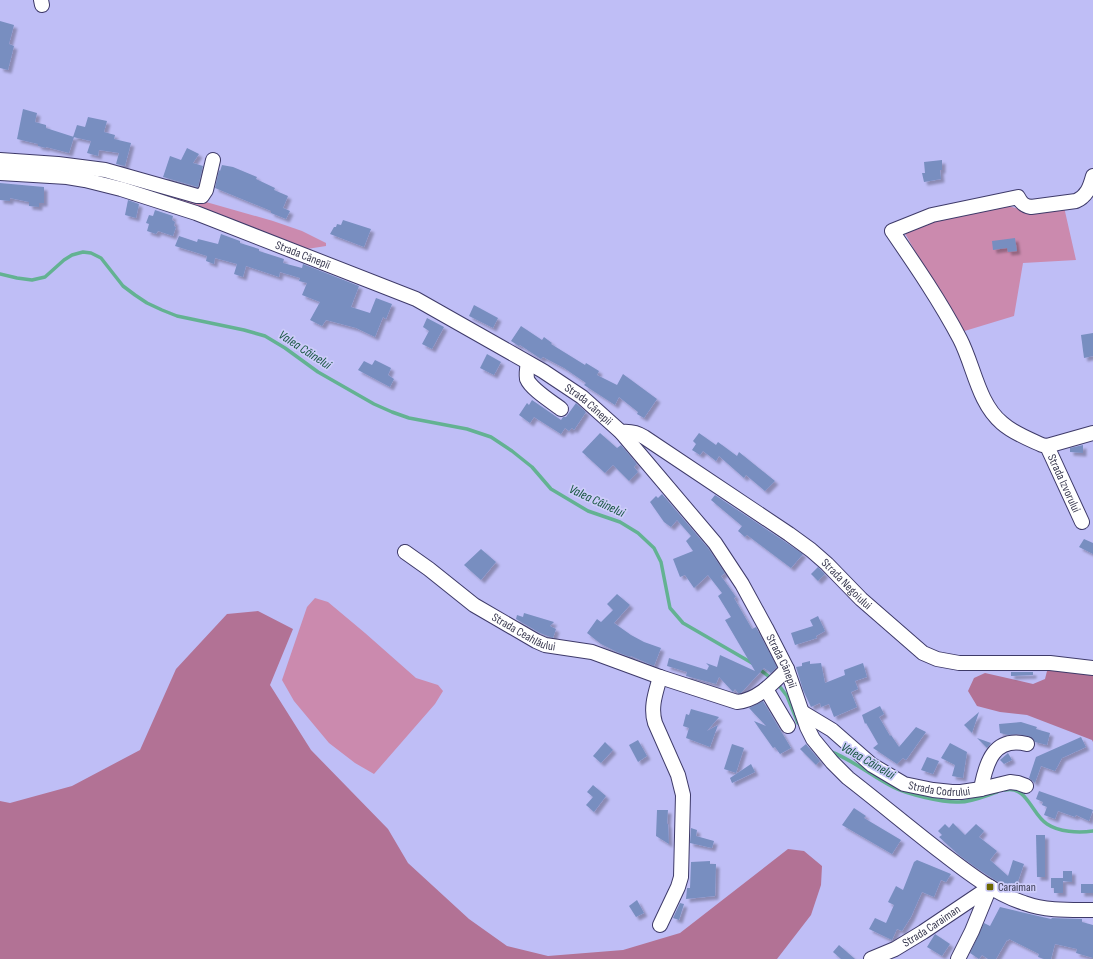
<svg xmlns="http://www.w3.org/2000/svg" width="1093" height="959" font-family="'Sofia Sans Condensed',sans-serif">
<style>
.green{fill:#cb8aae}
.forest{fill:#b27295}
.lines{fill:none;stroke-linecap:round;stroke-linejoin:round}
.stream{stroke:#63b292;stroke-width:3.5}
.building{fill:#788ec0;filter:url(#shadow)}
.minor-casing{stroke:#3e3a69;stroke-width:16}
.minor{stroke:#fff;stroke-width:14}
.poi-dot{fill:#6e6800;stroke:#cdccfa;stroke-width:1.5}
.labels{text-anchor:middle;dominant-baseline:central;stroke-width:3.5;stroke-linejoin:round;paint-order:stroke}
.street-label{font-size:12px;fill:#3a3a51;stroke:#cdccfa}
.poi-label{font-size:12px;fill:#3a3a51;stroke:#cdccfa;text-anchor:start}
.water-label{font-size:13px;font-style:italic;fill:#175640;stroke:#cdccfa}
</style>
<defs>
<filter id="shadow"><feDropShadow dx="3.5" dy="3.5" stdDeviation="1" flood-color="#0004"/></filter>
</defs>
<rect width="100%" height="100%" fill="#bfbef6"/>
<g class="green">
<path d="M44,167L95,172L164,190L273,221L302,231L326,243V246L307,249Z"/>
<path d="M1004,205L1032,212L1064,207L1076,260L1023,263L1014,316L958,333L928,274L903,230L938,220Z"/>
<path d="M315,598L328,602L365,633L416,678L438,685L443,691L435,704L374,774L355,763L329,743L294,701L282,680L307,607Z"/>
</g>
<g class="forest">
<path d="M258,611L293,629L270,685L311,750L388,829L408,863L469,919L507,946L548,956L623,950L680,933L788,849L804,851L822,866L821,885L811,915L777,959H0V801L10,803L72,786L140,750L176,669L227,614Z"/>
<path d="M1048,667L1093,674V742L1092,740L1027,715L1000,712L977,706L968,691L974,678L985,673L1033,684L1045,679Z"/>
</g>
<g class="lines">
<g class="stream">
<path d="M0,274L17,278L32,280L45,277L64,260L72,255L83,252L91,253L101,258L123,286L135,295L147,303L162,310L177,316L244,330L265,336L285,348L318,372L374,404L392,412L409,418L467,429L491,437L512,451L532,467L551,489L588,511L620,522L638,533L654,548L661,562L670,608L683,623L752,663"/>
<path d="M758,668L772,679"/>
<path d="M777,683L787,696L798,723"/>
<path d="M829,751C852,759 871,776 893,787C906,794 944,803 959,802C972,802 985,796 997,792"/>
<path d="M1005,790C1027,785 1032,815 1047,824C1059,832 1078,833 1093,831"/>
</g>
</g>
<g class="building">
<path d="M0,21L14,25L9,44L14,46L8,70L0,68Z"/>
<path d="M23,109L37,113L35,122L46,125V128L74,137L69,153L46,147V148L38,146V144L17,139Z"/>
<path d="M88,117L107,121L104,132L115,135L114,139L131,143L125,166L116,164L119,153L99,150L98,156L87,153L91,141L73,137L77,125L85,127Z"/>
<path d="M187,148L199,154L193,163L203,166L198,187L163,177L170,156L181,160Z"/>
<path d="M942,160V170H940L941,179L924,182L922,173H925L924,162Z"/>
<path d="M222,165L233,167L257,177L256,179L275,188L274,190L288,196L283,208L290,211L286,219L271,213V211L259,206L215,188L219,170L220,171Z"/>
<path d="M0,183L44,187V203H39V207L29,206V202L10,198V201L0,200Z"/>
<path d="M128,200L139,204L136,218L125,215Z"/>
<path d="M155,210L173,216L172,220L175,222L174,226L176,227L173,236L158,231L156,234L147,231L149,224L146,223L149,215L153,216Z"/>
<path d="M343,220L371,229L364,247L330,234L334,227H336L337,224L341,225Z"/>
<path d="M221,234L240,241V243L259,249V251L284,259L283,263L302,268L303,264L359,286L351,307L370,313L376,298L392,304L386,319L383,317L375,337L356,328L326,320L322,326L310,320L320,302L302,295L307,283L299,281L300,278L280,272L279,277L246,266L243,277L234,274L237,264L215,258L214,264L206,261L207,256L175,246L179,236L197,242L198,239L218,244Z"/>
<path d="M1015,238L1017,251L1008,252L1007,248L993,250L992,241Z"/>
<path d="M474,305L498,318L493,328L469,316Z"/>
<path d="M427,318L444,327L432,349L422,344L429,331L423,327Z"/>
<path d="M521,326L542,340L544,337L552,343L551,344L585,365L586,363L599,371L597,375L617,385L623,374L657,399L644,418L637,414L638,412L619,397L615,405L584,385L586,383L564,368L543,357L541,359L520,345L519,346L511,341Z"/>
<path d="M1093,333V356L1084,358L1081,335Z"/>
<path d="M487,354L501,362L494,375L480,368Z"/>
<path d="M375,360L391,368L388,375L394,379L390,387L358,370L364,361L372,365Z"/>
<path d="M532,400L561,420L563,417H566L576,403L586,412L574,430L572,428L569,431L565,428L561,434L534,417L530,423L519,415L527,403L529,405Z"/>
<path d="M600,433L617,448L621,445L637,464L634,467L638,472L629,481L613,465L605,473L582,452Z"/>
<path d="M699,433L716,445L718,442L737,456L739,452L775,481L765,491L746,475L744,478L719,456L716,461L703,451L700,455L692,450L696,444L693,441Z"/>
<path d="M1083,445V453L1070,452V448Z"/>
<path d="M662,494L708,548L725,573L721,576L736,597L734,598L752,629L756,627L777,667L771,673L764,668L741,693H738L735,689L733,692L719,677L716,684L686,676L687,672L667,666L669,658L707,670L709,666L706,663L717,667L720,655L755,671L725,620L731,617L718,596L722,593L708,575L694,588L685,575L680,577L673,559L693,551L686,541L691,536L677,520L671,527L664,522L650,502L656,496L658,498Z"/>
<path d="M715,495L784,541L803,554L791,568L747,535L745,537L738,531L742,526L711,500Z"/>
<path d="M1084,539L1093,543V554L1079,547Z"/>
<path d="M481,549L496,562L481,580L464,565Z"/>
<path d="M818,567L825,574L818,581L811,574Z"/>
<path d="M617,594L630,605L614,623L631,635L644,642L661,648L654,666L631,656L630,657L617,652L601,644L587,633L597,619L601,622L613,610L607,604Z"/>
<path d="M524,613L554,622L550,626L556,629L553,638L540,633L516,619L517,615L523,617Z"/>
<path d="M818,616L825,631L816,636L817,638L795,645L791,633L813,626L810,620Z"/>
<path d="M810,661V664L821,663L825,683L845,675L844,670L863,663L867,677L855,681L858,689L851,692L857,707L834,717L829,704L821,707L820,703L811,707L803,690L796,667L802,666V663Z"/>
<path d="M1011,672H1033V675L1011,676Z"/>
<path d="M763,701L791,748L780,754L775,747L773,748L754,721L766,726L749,708Z"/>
<path d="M880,706L884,714L879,717L890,736L891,735L899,747L916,727L926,732L906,760L903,758L897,764L873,748L878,744L866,723L865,724L862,715Z"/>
<path d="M691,709L719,717L707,731L718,725L710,747L686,738L689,728L683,726L686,714L689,715Z"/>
<path d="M979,712L972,733L964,725Z"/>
<path d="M1021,722L1037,727L1036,729L1050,733L1047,745L1035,742L1032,738L1028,736L1017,734L1008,735L1000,733L999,724Z"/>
<path d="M1081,737L1086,747L1062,758L1055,771L1041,766L1035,783L1029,778L1036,757Z"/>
<path d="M977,738L991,743L987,748Z"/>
<path d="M638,740L647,756L638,762L629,745Z"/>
<path d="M605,742L613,750L601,763L593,756Z"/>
<path d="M950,743L967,752L963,778L952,776L955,765L941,758Z"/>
<path d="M732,744L744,748L736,773L724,769Z"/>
<path d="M806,744L820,761L816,765L800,749Z"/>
<path d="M1008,753L1012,760L1004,764L1000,760Z"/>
<path d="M927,757L939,761L933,774L921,770Z"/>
<path d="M751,764L755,772L732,783L730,778Z"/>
<path d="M593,785L606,796L594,812L586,805L593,797L587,792Z"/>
<path d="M1039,791L1093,810L1089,821L1076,815L1075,817L1058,811L1055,819L1044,815L1047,807L1042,805L1043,802L1036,799Z"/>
<path d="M854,808L866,816L864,818L901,840L892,854L842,825Z"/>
<path d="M657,810H668L667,824H668L669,844L656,836Z"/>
<path d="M953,823L965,835L976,824L984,831L979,837L997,851L990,860L1008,876L1013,860L1024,864L1015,890L995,880L975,867L959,855L939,837L942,835L938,831L945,824L949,828Z"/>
<path d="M691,828L697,830L696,836L714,841L712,848L690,843Z"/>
<path d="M1036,835H1045V877H1037Z"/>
<path d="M917,860L951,874L946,882L941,880L934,897L922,892L911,917L902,931L897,929L892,940L869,929L875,918L886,923L894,905L888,902L896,886L903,890L914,862Z"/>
<path d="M710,861V864H716L715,896L686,899L687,888H690L691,862Z"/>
<path d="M1063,871H1072V882L1063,881Z"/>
<path d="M1051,878H1063V893H1054V888H1051Z"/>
<rect x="1081" y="884" width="12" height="9"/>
<path d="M637,900L644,913L636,917L629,906Z"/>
<path d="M680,903L684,904L679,920L673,918Z"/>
<path d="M1000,907L1051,919L1052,918L1082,919V922L1093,925V958L1076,953L1077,949L1055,944L1051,959H1044L1038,957L1039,954L1009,939L1008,941L1007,940L996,959H988L982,955L979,959L970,953L984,923L990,926Z"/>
<path d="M935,934L950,944L942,956L927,947Z"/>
<path d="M839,945L855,959H841L833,952Z"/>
</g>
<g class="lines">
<defs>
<g id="minor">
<path d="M41,0L42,5"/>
<path d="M0,160L58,164L105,170L197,196H202L206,190L213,160"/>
<path id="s1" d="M0,173L67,177L85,180L121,189L196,213L416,299L543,371L582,397L621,432L715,543L742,584L766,628L787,669L807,727L813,739L832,762L848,778C879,802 910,828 941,852C966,871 993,893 1024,903C1046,911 1069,910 1093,910"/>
<path d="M1093,176C1090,187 1087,196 1076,201L1031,207C1024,206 1021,203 1018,197L932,215L892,231C916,266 940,301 960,339C974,366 978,403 1002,423C1013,433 1029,439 1042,445L1047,446L1093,433"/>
<path d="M528,363C527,368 526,373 527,379C531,389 552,402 561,409"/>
<path id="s2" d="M621,432C630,431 636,432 644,437L789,534L811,550L827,564L861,599L923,653L937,659L959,663H1050L1093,668"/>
<path id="s3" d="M1047,446L1082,522"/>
<path id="s4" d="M405,552L429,569L474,605L536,641L545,645L592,652L660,677L737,702C758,700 773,683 787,669"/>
<path d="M660,677C656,692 650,707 655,723L678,775L683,795L681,877L678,887L660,925"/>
<path d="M766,689L788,726"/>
<path id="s5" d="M802,712L832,730L872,765L904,784L933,790L952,792H961L981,789L1010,782L1018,783L1026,786"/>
<path d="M981,789C986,762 994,736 1027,744"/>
<path id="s6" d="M871,959L895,949L923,932L990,887"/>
<path d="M958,959L972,931L990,887"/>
</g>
</defs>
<use href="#minor" class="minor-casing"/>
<use href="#minor" class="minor"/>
</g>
<rect class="poi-dot" x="986" y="883" width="8" height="8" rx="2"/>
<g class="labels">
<g class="street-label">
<text stroke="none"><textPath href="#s1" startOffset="316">Strada Cânepii</textPath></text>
<text stroke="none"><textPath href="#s1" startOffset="640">Strada Cânepii</textPath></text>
<text stroke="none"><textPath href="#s3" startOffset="41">Strada Izvorului</textPath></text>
<text stroke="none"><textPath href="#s2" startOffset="275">Strada Negoiului</textPath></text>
<text stroke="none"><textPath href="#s4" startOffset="144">Strada Ceahlăului</textPath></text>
<text stroke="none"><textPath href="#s1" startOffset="964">Strada Cânepii</textPath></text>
<text stroke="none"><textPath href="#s5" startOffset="161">Strada Codrului</textPath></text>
<text stroke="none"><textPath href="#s6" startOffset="69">Strada Caraiman</textPath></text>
</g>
<g class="poi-label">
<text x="998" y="887">Caraiman</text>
</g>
<g class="water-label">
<text transform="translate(305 350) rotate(33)">Valea Câinelui</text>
<text transform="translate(597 501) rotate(25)">Valea Câinelui</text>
<text transform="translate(868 761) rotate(30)">Valea Câinelui</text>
</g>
</g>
</svg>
